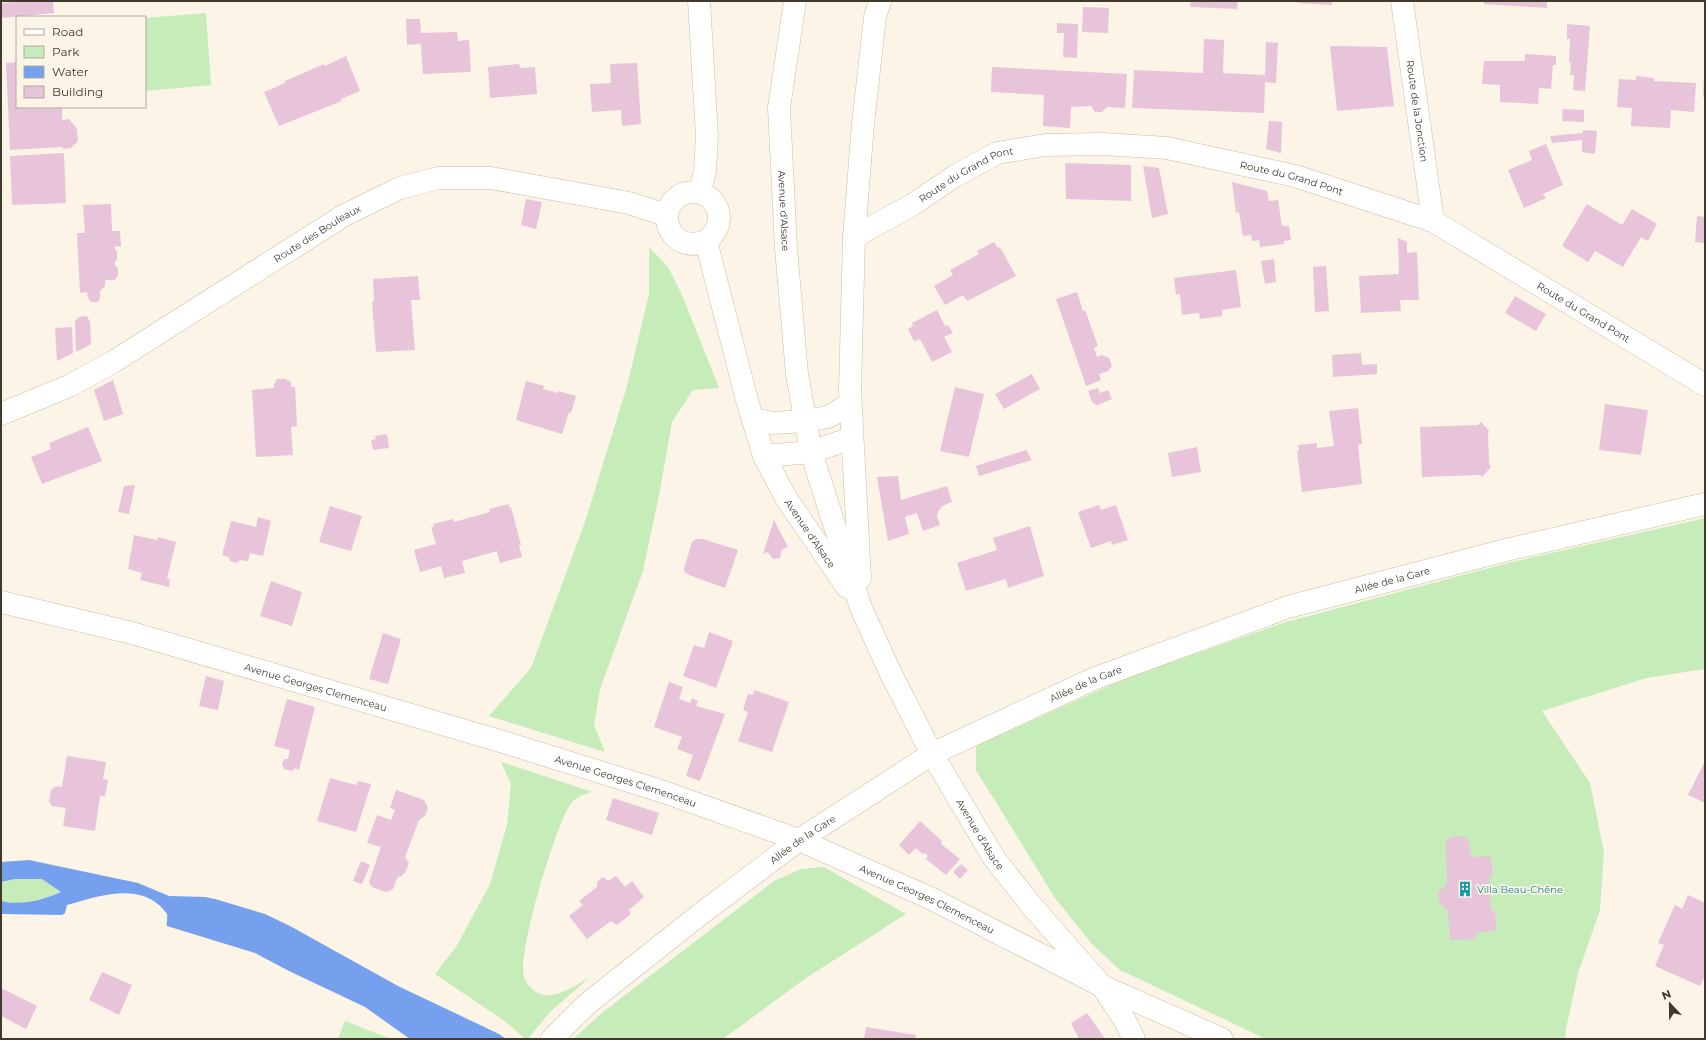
<svg xmlns="http://www.w3.org/2000/svg" width="1706" height="1040" font-family="Montserrat,sans-serif">
<style>
.green{fill:#c5ecb9}
.water{fill:#74a0ee}
.building{fill:#e7c4da}
.lines{fill:none;stroke-linecap:round;stroke-linejoin:round}
.street-casing{stroke:#cfbd9b;stroke-width:23}
.street{stroke:#fff;stroke-width:22}
.labels{text-anchor:middle;dominant-baseline:central;stroke-width:3.5;stroke-linejoin:round;paint-order:stroke}
.street-label{font-size:10px;fill:#41392c;stroke:#fcf4e7}
.culture-label{font-size:10px;fill:#0d838f;stroke:#fcf4e7;text-anchor:start}
</style>
<rect width="100%" height="100%" fill="#fcf4e7"/>
<g class="green">
<path d="M206,13L211,85L145,91V18Z"/>
<path d="M649,247L668,267L682,295L719,388L693,390L672,422L660,490L643,571L600,689L594,725L605,752L489,716L531,668L586,519L627,386L649,294Z"/>
<path d="M1705,518V669L1646,678L1542,711L1590,783L1604,852L1600,910L1578,973L1566,1029L1565,1039H1266L1120,970L1092,944L1055,898L976,770V746L1126,678L1286,622L1508,563Z"/>
<path d="M501,762L593,792C584,794 575,797 570,805C555,827 517,954 524,977C526,985 536,994 544,995C560,997 575,985 589,978L549,1013L528,1039H525L506,1022L435,974L456,947L490,884L507,825L511,784Z"/>
<path d="M824,867L906,914L806,978L723,1039H573L603,1012L774,881L801,869Z"/>
<path d="M15,879H42L61,892C42,899 21,907 1,901V882Z"/>
<path d="M345,1021L391,1039H338Z"/>
</g>
<path class="water" d="M29,860L138,883L169,896L205,897L215,899L265,914L290,926L398,986L499,1034L506,1039H410L365,1007L289,971L255,953L167,926C166,922 168,918 167,914C165,911 161,907 159,905C134,883 95,897 67,905L65,913L62,915L1,914V901C21,906 42,900 61,892L42,879H15L1,882V862Z"/>
<g class="building">
<path d="M30,1H53L54,13L1,18V3Z"/>
<path d="M1191,1H1238L1237,9L1190,7Z"/>
<path d="M1297,1H1332V5L1297,3Z"/>
<path d="M1484,1H1547V8L1484,4Z"/>
<path d="M1083,7L1109,8L1108,33L1082,32Z"/>
<path d="M406,19H420L421,33L457,32L458,41L469,40L471,72L423,74L421,44L407,45Z"/>
<path d="M1057,23L1078,24L1077,58L1063,57L1064,33H1057Z"/>
<path d="M1567,24L1590,26L1585,91L1573,90L1574,75H1570L1571,63L1569,62L1570,39H1567Z"/>
<path d="M1204,39L1224,40L1223,73L1265,75L1266,42L1278,43L1276,83L1265,82L1264,113L1132,108L1134,70L1203,73Z"/>
<path d="M1330,46L1387,47L1394,106L1337,111Z"/>
<path d="M1525,54L1556,56V65H1553L1551,89L1539,88L1538,104L1500,102V85L1482,84L1484,61H1525Z"/>
<path d="M346,56L360,91L341,99L342,101L279,126L264,92L285,83V81L324,64L325,66Z"/>
<path d="M17,62V107H62V120L69,119L77,129L78,141L71,148L63,149V147L10,150L6,63Z"/>
<path d="M637,63L641,124L622,126L621,110L592,112L590,84L611,83L610,64Z"/>
<path d="M519,64L520,68L535,67L537,94L490,98L488,67Z"/>
<path d="M992,67L1127,74L1125,108L1107,107L1102,112H1095L1091,106L1071,107L1070,128L1043,126L1044,95L991,92Z"/>
<path d="M1636,76L1654,78V81L1696,83L1694,112L1671,110L1670,128L1631,126L1632,108L1617,107L1619,79L1636,80Z"/>
<path d="M1704,76H1705V97H1703Z"/>
<path d="M1563,109L1584,110V122L1562,121Z"/>
<path d="M1269,121L1282,122L1281,153L1266,149Z"/>
<path d="M1583,130L1597,131L1595,154L1582,152V140L1552,143L1550,136L1583,133Z"/>
<path d="M1546,144L1563,185L1543,194L1546,198L1524,208L1508,170L1532,160L1529,151Z"/>
<path d="M64,153L66,203L12,205L10,156Z"/>
<path d="M1065,163L1131,165V201L1066,199Z"/>
<path d="M1143,166L1159,168L1168,214L1152,218Z"/>
<path d="M1232,182L1267,191L1269,201L1278,200L1282,226H1289L1291,240L1284,241V244L1260,247L1259,240L1252,241L1251,235L1243,236L1239,212L1236,213Z"/>
<path d="M526,199L542,202L536,229L521,225Z"/>
<path d="M111,204L112,231H120L121,246L114,247L117,252V259L114,264L118,268V275L115,280H105V286L100,291V297L98,302H91L88,298L87,292L80,293L77,233H85L83,205Z"/>
<path d="M1587,204L1622,225L1632,209L1657,224L1648,241L1641,237L1623,267L1595,251L1588,262L1562,246Z"/>
<path d="M1697,216L1705,217V243L1695,242Z"/>
<path d="M1398,238L1407,242V253L1417,252L1419,300H1400L1401,311L1361,313L1359,276L1399,274Z"/>
<path d="M994,242L998,248L1000,247L1016,276L967,301L963,295L945,305L934,286L953,275L950,270L979,254L977,251Z"/>
<path d="M1274,259L1276,282L1265,284L1261,261Z"/>
<path d="M1326,266L1329,311L1315,312L1313,267Z"/>
<path d="M1236,270L1241,307L1222,310V316L1200,319L1199,313L1182,315L1180,294L1176,295L1174,278Z"/>
<path d="M418,276L420,300H411L415,350L376,352L372,302L374,301L373,279Z"/>
<path d="M1077,292L1083,311L1085,310L1098,346L1094,348L1097,357L1102,355L1109,358L1112,366L1108,371L1099,374L1101,380L1086,386L1056,299Z"/>
<path d="M1515,296L1546,314L1536,331L1505,313Z"/>
<path d="M937,310L945,326L948,325L953,333L944,337L952,352L932,362L920,339L914,341L908,329L913,326L912,323Z"/>
<path d="M87,316L90,322L91,344L76,352L75,321L79,317Z"/>
<path d="M72,327L73,353L57,361L55,328Z"/>
<path d="M1361,353L1362,365L1377,364V374L1333,377L1332,355Z"/>
<path d="M1032,374L1040,389L1004,409L995,394Z"/>
<path d="M277,379H285L291,382V387H295L297,426L291,427L293,455L256,457L252,390L274,388V385Z"/>
<path d="M113,380L123,414L104,421L94,390Z"/>
<path d="M526,381L544,386L543,389L558,393V391L576,396L571,413L569,412L562,434L516,420Z"/>
<path d="M955,387L984,394L969,457L940,451Z"/>
<path d="M1098,388L1100,393L1108,390L1112,399L1097,405L1092,402L1088,391Z"/>
<path d="M1605,404L1648,410L1641,455L1599,450Z"/>
<path d="M1358,408L1362,444L1358,445L1362,484L1302,492L1297,451H1299L1298,445L1317,443V448L1334,446L1329,411Z"/>
<path d="M1481,422L1489,431L1488,434L1489,464L1491,467L1482,477L1480,475L1422,477L1420,427L1478,425Z"/>
<path d="M88,427L102,461L42,484L31,457L51,449L49,443Z"/>
<path d="M387,434L389,448L373,450L371,440L376,439L375,436Z"/>
<path d="M1197,447L1201,472L1172,477L1168,453Z"/>
<path d="M1026,450L1032,460L979,476L976,466Z"/>
<path d="M898,476L901,500L947,486L952,502L942,506L938,512L937,516L940,525L923,531L917,513L905,517L909,534L888,541L877,477Z"/>
<path d="M135,485L129,514L118,512L124,486Z"/>
<path d="M509,504V507H511L521,545H519L522,557L500,563L497,551L462,561L465,573L444,578L441,566L420,572L414,550L436,544L431,527H434L433,524L453,519L454,522L490,512L489,509Z"/>
<path d="M1099,505L1101,510L1116,505L1128,540L1112,545L1111,541L1091,548L1078,512Z"/>
<path d="M330,506L362,516L351,551L319,542Z"/>
<path d="M258,517L271,521L263,556L250,553L248,561L240,560L236,563L230,561L229,557L222,555L231,521L256,527Z"/>
<path d="M774,520L788,547L782,549L780,558L773,559L768,552L763,554Z"/>
<path d="M1030,526L1044,576L1008,588L1006,579L966,591L957,563L997,550L993,538Z"/>
<path d="M134,535L157,540L158,537L176,542L167,578L170,580L169,587L140,580L142,573L128,569Z"/>
<path d="M696,539H703L738,550L725,588L689,575L684,571V569L692,542Z"/>
<path d="M271,581L302,592L292,626L260,616Z"/>
<path d="M709,632L733,641L716,688L683,676L694,645L704,648Z"/>
<path d="M383,633L401,639L388,684L369,679Z"/>
<path d="M206,676L224,681L218,710L199,706Z"/>
<path d="M669,682L683,687L679,699L690,703L692,698L698,701L696,706L725,714L700,781L686,776L693,755L677,749L682,737L654,727Z"/>
<path d="M754,690L789,702L772,752L738,741L748,712L743,710L748,694L753,695Z"/>
<path d="M287,699L315,707L299,770L295,768L292,771L284,769L282,765L284,759H288L290,750L274,746Z"/>
<path d="M67,756L106,762L103,779L108,780L105,796H100L95,831L63,826L66,808L52,806L49,801L51,790L56,786L62,787Z"/>
<path d="M1705,761V803L1688,795Z"/>
<path d="M330,778L356,785L358,781L371,784L356,832L317,821Z"/>
<path d="M396,790L424,800L428,808L425,816L419,820L405,857L409,863L405,873L400,877L398,876L393,889L386,892L372,887L369,882L381,847L367,843L377,815L391,820L395,810L390,808Z"/>
<path d="M613,798L659,813L652,835L606,820Z"/>
<path d="M920,821L942,841L941,844L960,859L946,875L926,859L928,856L925,853L923,854L916,848L909,855L899,845Z"/>
<path d="M1456,836L1465,837L1469,842L1471,857L1491,856L1493,877L1489,878L1491,910L1495,911L1496,930L1476,933V939L1450,940L1448,910L1439,903L1438,892L1447,884L1446,842L1448,839Z"/>
<path d="M361,861L370,865L362,884L353,881Z"/>
<path d="M961,864L968,870L960,879L953,872Z"/>
<path d="M616,876L625,887L632,881L644,897L629,910L631,914L617,925L611,921L587,939L569,916L583,905L579,901L597,887V882L603,877L608,881Z"/>
<path d="M1688,895L1705,903V976L1700,986L1655,966L1664,945L1658,943L1675,905L1682,909Z"/>
<path d="M102,972L132,985L119,1015L89,1000Z"/>
<path d="M1,988L37,1006L26,1029L1,1016Z"/>
<path d="M1087,1013L1099,1030L1105,1039H1079L1071,1023Z"/>
<path d="M866,1027L916,1035L915,1039H864Z"/>
</g>
<g class="lines">
<defs>
<g id="street">
<path d="M699,1L707,136L705,171L700,192"/>
<path id="s1" d="M795,1L779,108L786,248L797,374L811,452L861,608L891,674L932,754L994,858L1031,905L1102,986L1124,1019L1134,1039"/>
<path id="s2" d="M1402,1L1433,221"/>
<circle cx="693" cy="218" r="26"/>
<path id="s3" d="M854,237L912,205L955,176L997,153L1045,145L1103,144L1167,148L1295,176L1433,221L1705,385"/>
<path id="s4" d="M706,241L748,404L764,456L786,498L847,587"/>
<path id="s5" d="M1,414L69,386L113,362L343,216L400,188L438,178H491L629,203L666,215"/>
<path d="M753,419L773,423L805,421L828,417L850,404"/>
<path d="M764,456L811,452L852,438"/>
<path d="M860,579L850,390L854,237L863,124L875,17L880,1"/>
<path id="s6" d="M1,602L132,633L500,741L661,791L799,840L930,898L1102,986L1222,1039"/>
<path id="s7" d="M552,1039L587,1004L698,916L799,840L932,754L1093,679L1288,607L1506,550L1705,504"/>
</g>
</defs>
<use href="#street" class="street-casing"/>
<use href="#street" class="street"/>
</g>
<defs>
<symbol id="building-bare" viewBox="-9 -9 18 18"><path d="M-4-6H4V6H1V3H-1V6H-4ZM-2.5-4.3h1.7v1.8h-1.7ZM.8-4.3h1.7v1.8H.8ZM-2.5-1h1.7V.8h-1.7ZM.8-1h1.7V.8H.8Z" fill="#0f9aa8" stroke="#fcf4e7" stroke-width="2.5" paint-order="stroke"/></symbol>
</defs>
<g fill-rule="evenodd">
<use href="#building-bare" x="1454" y="878" width="22" height="22"/>
</g>
<g class="labels">
<g class="street-label">
<text stroke="none"><textPath href="#s2" startOffset="111">Route de la Jonction</textPath></text>
<text stroke="none"><textPath href="#s3" startOffset="129">Route du Grand Pont</textPath></text>
<text stroke="none"><textPath href="#s3" startOffset="465">Route du Grand Pont</textPath></text>
<text stroke="none"><textPath href="#s1" startOffset="211">Avenue d'Alsace</textPath></text>
<text stroke="none"><textPath href="#s5" startOffset="365">Route des Bouleaux</textPath></text>
<text stroke="none"><textPath href="#s3" startOffset="789">Route du Grand Pont</textPath></text>
<text stroke="none"><textPath href="#s4" startOffset="313">Avenue d'Alsace</textPath></text>
<text stroke="none"><textPath href="#s7" startOffset="969">Allée de la Gare</textPath></text>
<text stroke="none"><textPath href="#s7" startOffset="645">Allée de la Gare</textPath></text>
<text stroke="none"><textPath href="#s6" startOffset="326">Avenue Georges Clemenceau</textPath></text>
<text stroke="none"><textPath href="#s6" startOffset="650">Avenue Georges Clemenceau</textPath></text>
<text stroke="none"><textPath href="#s1" startOffset="874">Avenue d'Alsace</textPath></text>
<text stroke="none"><textPath href="#s7" startOffset="321">Allée de la Gare</textPath></text>
<text stroke="none"><textPath href="#s6" startOffset="974">Avenue Georges Clemenceau</textPath></text>
</g>
<g class="culture-label">
<text x="1477" y="889">Villa Beau-Chêne</text>
</g>
</g>
<rect width="1706" height="1040" fill="none" stroke="#41392c" stroke-width="4"/>
<rect x="16" y="16" width="130" height="92" fill="#fcf4e7" stroke="#b1a99c"/>
<rect x="24" y="29" width="20" height="6" fill="#ffffff" stroke="#b1a99c"/>
<text x="52" y="36" font-size="12" fill="#41392c">Road</text>
<rect x="24" y="46" width="20" height="12" fill="#c5ecb9" stroke="#b1a99c"/>
<text x="52" y="56" font-size="12" fill="#41392c">Park</text>
<rect x="24" y="66" width="20" height="12" fill="#74a0ee" stroke="#b1a99c"/>
<text x="52" y="76" font-size="12" fill="#41392c">Water</text>
<rect x="24" y="86" width="20" height="12" fill="#e7c4da" stroke="#b1a99c"/>
<text x="52" y="96" font-size="12" fill="#41392c">Building</text>
<g transform="translate(1670 1004) rotate(338)" stroke="#fcf4e7" stroke-width="3" paint-order="stroke">
<path d="M0-3L7 15L0 10L-7 15Z" fill="#41392c"/>
<text y="-6" font-size="11" font-weight="bold" text-anchor="middle" fill="#41392c">N</text>
</g>
</svg>
